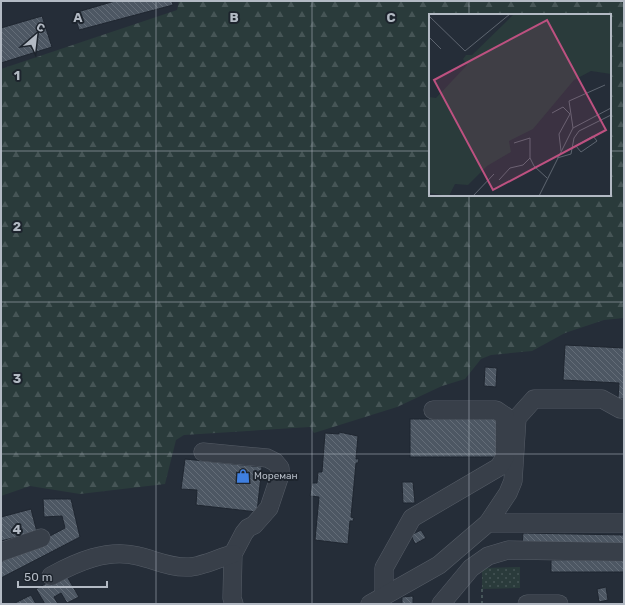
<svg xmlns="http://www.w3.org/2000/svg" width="625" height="605" font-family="Rubik,sans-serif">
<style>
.forest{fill:url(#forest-firs);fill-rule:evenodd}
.park{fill:url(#park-dots)}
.building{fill:url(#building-back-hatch);stroke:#1f2630}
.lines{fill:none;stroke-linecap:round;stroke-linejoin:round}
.minor-casing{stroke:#565d67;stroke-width:19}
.path{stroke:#465659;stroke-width:2;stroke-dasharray:3 3;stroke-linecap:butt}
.minor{stroke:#383f49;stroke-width:18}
.grid{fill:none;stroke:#b3bac4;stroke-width:1;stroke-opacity:0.55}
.labels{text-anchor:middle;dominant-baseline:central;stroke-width:4;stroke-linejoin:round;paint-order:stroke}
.poi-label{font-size:10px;fill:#b3bac4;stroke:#1d242d;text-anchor:start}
.inset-road{fill:none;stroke:#5e6570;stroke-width:1}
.view{fill:#bd5180;fill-opacity:0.15;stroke:#bd5180;stroke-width:2}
.inset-edge{fill:none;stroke:#b3bac4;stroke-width:2}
.grid-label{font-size:13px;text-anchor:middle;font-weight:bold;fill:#b3bac4;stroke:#1d242d;stroke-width:4;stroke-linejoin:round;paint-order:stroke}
</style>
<defs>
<pattern id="forest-firs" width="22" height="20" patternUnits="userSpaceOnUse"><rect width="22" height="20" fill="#2a3b3b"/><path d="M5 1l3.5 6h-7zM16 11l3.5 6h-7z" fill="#465556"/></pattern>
<pattern id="park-dots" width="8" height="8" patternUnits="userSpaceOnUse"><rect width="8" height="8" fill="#2a3b3b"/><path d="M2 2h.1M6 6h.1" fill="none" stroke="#465556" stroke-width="1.8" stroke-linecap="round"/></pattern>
<pattern id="building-back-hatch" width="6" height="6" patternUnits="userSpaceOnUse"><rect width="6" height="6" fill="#4d5763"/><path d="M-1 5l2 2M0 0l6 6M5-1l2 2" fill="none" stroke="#646d78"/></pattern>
</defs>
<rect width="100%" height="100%" fill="#252d38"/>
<path class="forest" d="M179,1H624V318L604,320L565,333L532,351L491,355L481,359L465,379L442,386L397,407L314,433L310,427L184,435L176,440L165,484L80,494L30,486L1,496V69L177,10ZM430,15H610V195H430Z"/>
<path class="park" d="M520,567V588L482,589V568Z"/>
<g class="building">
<path d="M115,1H172L173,5L79,30L74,13Z"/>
<path d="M42,16L52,47L1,63V28Z"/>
<path d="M565,345L624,348V399H618L619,383L563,380Z"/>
<path d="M485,367L497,368L496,387L484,386Z"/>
<rect x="410" y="419" width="90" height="38"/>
<path d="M339,432L358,436L356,459H359L358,463H356L351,517L354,518L353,521H350L348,544L315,540L319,497L310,496L312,483H317L318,472H322L325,433L339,434Z"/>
<path d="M185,459L262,467L257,512L196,505L197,490L181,489Z"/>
<path d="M402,482H413L415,503H403Z"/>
<path d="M43,499H71L80,537L1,578V562L65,528L62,516L44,517Z"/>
<path d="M31,509L37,532L1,541V517Z"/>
<path d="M421,530L426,538L415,544L411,535Z"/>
<path d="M523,533L624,535V547L522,546Z"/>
<rect x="551" y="560" width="73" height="12"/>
<path d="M65,573L79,597L67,603L61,593L54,597L58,604H45L36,589Z"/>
<path d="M606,587L608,600L599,602L597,589Z"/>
<path d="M31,595L36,604H13Z"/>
<path d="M413,596V604H402V597Z"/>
</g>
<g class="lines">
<defs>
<g id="minor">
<path d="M203,452L267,458L275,462L280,468V475L269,508L254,525L248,528L244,533L233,554L232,598L234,604"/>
<path d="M488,523L508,493L513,481L517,418L534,399H602L620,409H624"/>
<path d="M1,552L41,538"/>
<path d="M51,576C77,562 108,548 138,556C155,560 171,568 189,567C201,567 221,557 233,554"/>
<path d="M384,596V568L412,518L499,467L505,457V416L496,410H433"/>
<path d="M370,604L439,565L488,523H624"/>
<path d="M441,604L471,568L488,556L508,550L624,552"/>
<path d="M527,604H559"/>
</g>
</defs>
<use href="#minor" class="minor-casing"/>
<path class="path" d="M482,589V604"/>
<use href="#minor" class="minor"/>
</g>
<path class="grid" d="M156,1V604M312,1V604M469,1V15M1,151H430M610,151H624M469,195V604M1,302H624M1,454H624"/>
<defs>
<symbol id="shop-bare" viewBox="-9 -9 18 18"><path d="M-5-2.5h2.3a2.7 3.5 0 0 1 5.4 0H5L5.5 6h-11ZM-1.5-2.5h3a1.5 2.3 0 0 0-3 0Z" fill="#3f7fe0" stroke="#1d242d" stroke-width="2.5" paint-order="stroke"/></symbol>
</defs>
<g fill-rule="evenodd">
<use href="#shop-bare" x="233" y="466" width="20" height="20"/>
</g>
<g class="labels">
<g class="poi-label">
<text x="254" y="476">Мореман</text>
</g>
</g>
<g transform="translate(429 14)">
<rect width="182" height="182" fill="#252d38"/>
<path d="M85,0H182V60L162,57L145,66L104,115L80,127L82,138L58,152L39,171L26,170L20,182L0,179V83L7,84L38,51L34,45L37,41H43Z" fill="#2a3b3b"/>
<path class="inset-road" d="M0,2L36,37L81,0M0,23L12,35M123,99L134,93L141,100L130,120L132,137M144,114L140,87L176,71M85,129L101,124V144L105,152L118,164M143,134L164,122L168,127L152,138L147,132M128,144L142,140L145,124L150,117L182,101M70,166L81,154L94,151L101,144M44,182L65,160M110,182L144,114L182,94"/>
<path class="view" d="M118,6L177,116L64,176L5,66Z"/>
<rect width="182" height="182" class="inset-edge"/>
</g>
<g class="grid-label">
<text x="78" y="22">A</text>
<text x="234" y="22">B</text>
<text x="391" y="22">C</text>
<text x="17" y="80">1</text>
<text x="17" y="231">2</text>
<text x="17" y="383">3</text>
<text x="17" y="534">4</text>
</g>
<rect width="625" height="605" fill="none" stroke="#b3bac4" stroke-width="4"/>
<g transform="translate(36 36) rotate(28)" stroke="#1d242d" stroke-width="3" paint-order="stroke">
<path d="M0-3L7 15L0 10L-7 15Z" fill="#b3bac4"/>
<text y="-6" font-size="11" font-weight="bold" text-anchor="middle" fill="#b3bac4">С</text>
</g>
<path d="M18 581v6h89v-6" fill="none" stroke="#b3bac4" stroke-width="2"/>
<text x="24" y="581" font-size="12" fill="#b3bac4" stroke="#1d242d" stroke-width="3" paint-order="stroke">50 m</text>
</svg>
